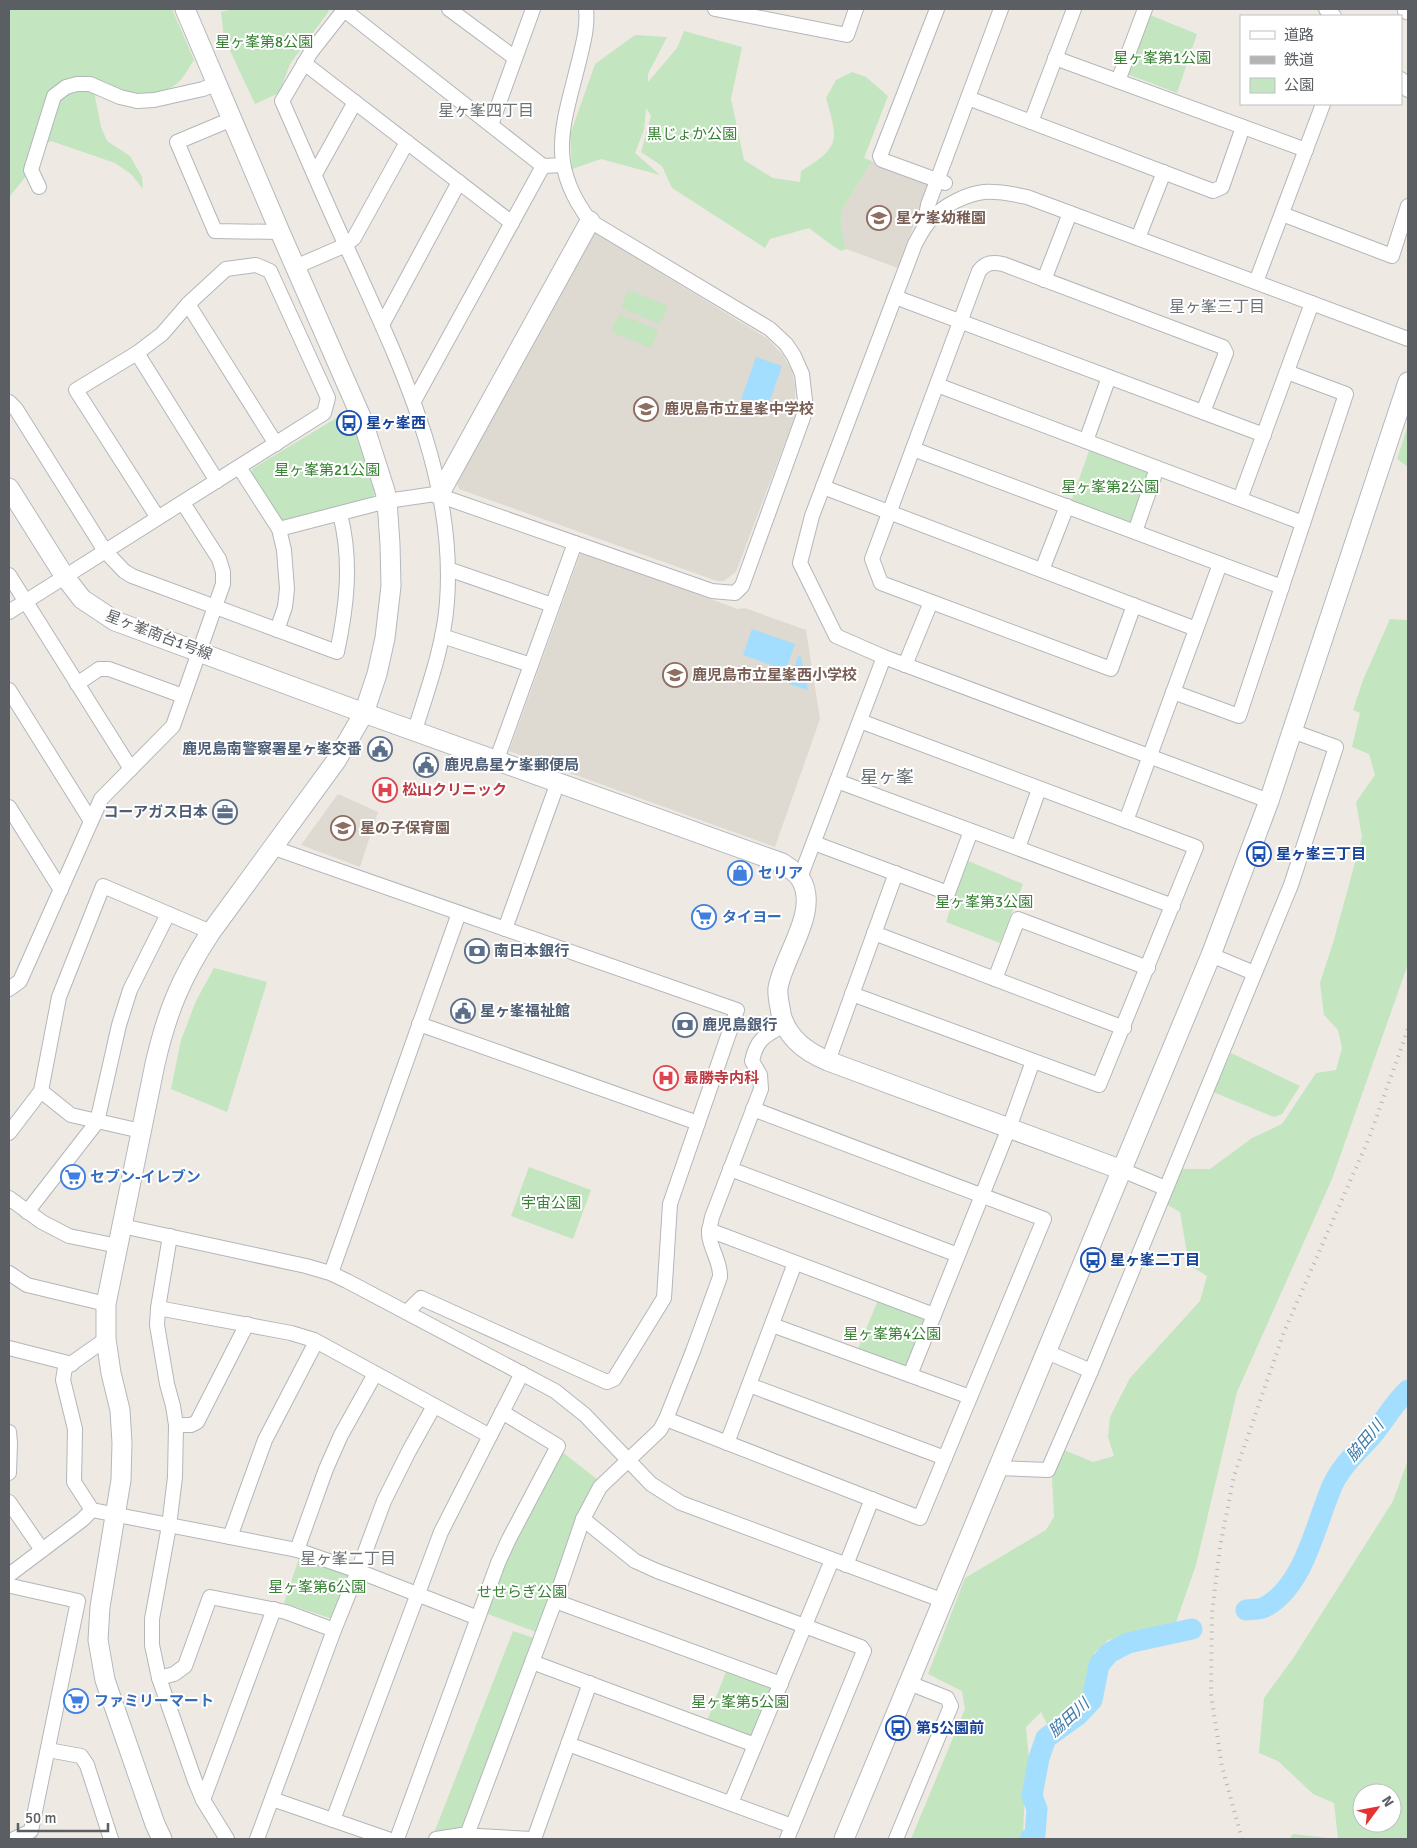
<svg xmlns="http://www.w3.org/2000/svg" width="1417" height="1848" font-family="Signika,'Noto Sans JP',sans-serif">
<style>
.education{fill:#ded9d1}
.green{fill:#c3e5bf;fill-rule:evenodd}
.water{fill:#a3defe}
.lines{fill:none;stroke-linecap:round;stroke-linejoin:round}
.river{stroke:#a3defe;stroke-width:21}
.street-casing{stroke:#b3b6ba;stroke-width:16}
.secondary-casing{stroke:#b4b8bd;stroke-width:21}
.street{stroke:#fff;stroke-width:14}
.secondary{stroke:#fff;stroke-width:19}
.rail{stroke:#b2b3b3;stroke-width:4;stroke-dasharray:1 6;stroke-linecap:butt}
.labels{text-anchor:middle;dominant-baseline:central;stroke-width:4;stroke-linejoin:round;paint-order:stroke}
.park-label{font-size:15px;fill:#388135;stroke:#fff}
.education-label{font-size:15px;font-weight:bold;fill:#785e54;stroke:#fff;text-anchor:start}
.transit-label{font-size:15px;font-weight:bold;fill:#164399;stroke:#fff;text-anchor:start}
.street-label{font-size:15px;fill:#5b5f63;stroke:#fff}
.service-label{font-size:15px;font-weight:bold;fill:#4e5e75;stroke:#fff;text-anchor:start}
.health-label{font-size:15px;font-weight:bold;fill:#be3a42;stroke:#fff;text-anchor:start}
.shop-label{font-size:15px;font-weight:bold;fill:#366cbe;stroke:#fff;text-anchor:start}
.neighbourhood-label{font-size:16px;fill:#6c7275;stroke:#fff}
.water-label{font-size:16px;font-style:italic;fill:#3d7aa7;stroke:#fff}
.quarter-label{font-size:18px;fill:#6c7275;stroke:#fff}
</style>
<rect width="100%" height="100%" fill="#eeeae3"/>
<g class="education">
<path d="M872,161L930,181L898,268L846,249L841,226L842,210Z"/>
<path d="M594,232L768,339L783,355L792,371L795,386V416L736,572L724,581H717L459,489L457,483Z"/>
<path d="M581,552L738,609L745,608L806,630L820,719L775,847L509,751Z"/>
<path d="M338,794L378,812L360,867L301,845Z"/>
</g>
<g class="green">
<path d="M9,9H172L194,60C189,67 183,80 175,85C151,101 121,94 94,91L101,127L107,141L130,156L142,177L143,189L131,174L115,163L51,141L33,151L27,175L9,197Z"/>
<path d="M234,9H326L329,11L290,64L279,93L255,104L224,38L221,12Z"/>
<path d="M1150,15L1197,34L1177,93L1127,74Z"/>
<path d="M684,31L742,47L731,99L744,160L773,178L800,182L801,171C841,147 838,140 826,98L836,80L852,72L866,77L888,96L864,158L872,161L842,210L841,226L846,249L841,251L826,241L809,228L770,239L765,248L672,188L662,166L641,152L651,116L646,108L644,130L635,153L660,175L601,159L572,169L570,135L595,64L635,35L667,37L648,74V82L677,48Z"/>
<path d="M628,290L668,306L660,324L621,308Z"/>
<path d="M619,314L658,330L651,348L611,332Z"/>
<path d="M348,411L363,452L375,494L372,498L286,523L280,520L252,475V469Z"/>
<path d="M1408,425V467L1397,459Z"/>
<path d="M1090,448L1146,469L1150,475L1134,521L1130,525L1071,502Z"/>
<path d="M1408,615V964L1332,1179L1237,1392L1196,1565L1174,1628L1108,1640L1094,1653L1089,1689L1048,1726L1041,1712L1026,1727L1030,1772L1025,1788L1023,1835L1019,1839H911L965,1709L962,1691L928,1674L965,1578L1046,1530L1054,1517L1052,1478L1064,1450L1093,1462L1114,1456L1108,1437L1110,1417L1130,1378L1200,1301L1207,1276L1189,1265L1180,1212L1166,1204L1181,1169H1210L1252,1138L1282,1124L1316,1073L1336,1070L1342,1048L1338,1030L1324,1015L1320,983L1333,943L1362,837L1356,802L1375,775L1369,754L1352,747L1360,713L1353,710L1363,680L1390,619L1407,620Z"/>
<path d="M966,860L1023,884L1000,943L946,922Z"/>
<path d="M214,968L267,982L227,1112L171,1089L181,1040L196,1001Z"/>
<path d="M1231,1053L1300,1086L1282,1114L1274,1117L1213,1092Z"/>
<path d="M529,1167L591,1190L573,1239L511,1216Z"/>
<path d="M878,1300L923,1316L926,1321L909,1363L904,1366L858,1349Z"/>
<path d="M561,1451L598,1480L588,1494L536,1632L485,1613L512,1546Z"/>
<path d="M1408,1460V1839H1289L1293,1834L1338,1839L1334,1803L1313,1794L1278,1761L1259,1753L1264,1698L1294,1657L1393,1501ZM1362,1793H1392V1823H1362Z"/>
<path d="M300,1555L349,1571L333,1619L284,1603Z"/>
<path d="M513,1631L534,1638L464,1825L458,1830L434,1833Z"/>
<path d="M727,1669L769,1686L773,1691L754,1734L749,1736L707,1721Z"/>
</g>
<g class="water">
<path d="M756,357L782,366L767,409L741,400Z"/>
<path d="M752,629L795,644L786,670L743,655Z"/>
<path d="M798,656L801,657L808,690L789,684Z"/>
</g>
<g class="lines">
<g class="river">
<path d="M1246,1610C1252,1609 1260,1610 1265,1607C1306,1585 1316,1520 1334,1482C1344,1462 1361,1449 1375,1432C1386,1418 1395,1402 1408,1390"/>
<path d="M1030,1839L1035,1835L1037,1809L1032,1796L1039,1758L1046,1738L1078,1715L1092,1700L1099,1665L1109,1653L1128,1643L1192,1629"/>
</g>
<defs>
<g id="street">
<path d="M343,9L543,166L563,165"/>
<path d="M449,9L515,58"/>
<path d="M715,9L847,35L856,9"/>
<path d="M937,9L880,156L882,160L945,183"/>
<path d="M1326,9L1334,16"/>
<path d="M344,10L311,52L282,101C306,155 329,210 354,263C403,371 456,481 447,602C444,645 428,688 415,730"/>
<path d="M1055,58L1306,150"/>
<path d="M304,63L512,223"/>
<path d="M1401,79L1408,90"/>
<path d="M1118,81L1145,9"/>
<path d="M968,98L1213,191L1222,187L1243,127"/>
<path d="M232,119L177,142L215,231L280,232"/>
<path d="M1031,122L1074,9"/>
<path d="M491,125L533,9"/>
<path d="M315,174L355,102"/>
<path d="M39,187L31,170L54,96L66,87L77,84H90L120,97L137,101L154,100L203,89L217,83"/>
<path d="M1282,214L1392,256L1408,206"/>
<path d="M924,226L928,205L1001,9"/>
<path d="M1138,238L1164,172"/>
<path d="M295,267L346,245L354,238L407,142"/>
<path d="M1044,280L1070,213"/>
<path d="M1256,282L1323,104"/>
<path d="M895,297L1264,435"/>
<path d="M188,304L276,444"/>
<path d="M382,325L459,182"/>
<path d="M137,353L217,481"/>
<path d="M937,385L1303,523"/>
<path d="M414,401L543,166"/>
<path d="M9,402L16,409L105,551L124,571L132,576L337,652C347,606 352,560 340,514"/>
<path d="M1086,441L1109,377"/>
<path d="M913,449L1282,587"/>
<path d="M239,467L279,529L284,550L287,589L285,607L277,630"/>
<path d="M823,487L1196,629"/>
<path d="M1240,499L1312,303"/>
<path d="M279,529L387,501L435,494L712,591L735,593L742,586L806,409L802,374L794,356L786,344L770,329L590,221C546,163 563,126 579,61C583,44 588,27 586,9"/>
<path d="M1135,532L1157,468"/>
<path d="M448,569L552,605"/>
<path d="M1042,570L1067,506"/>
<path d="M9,575L131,769"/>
<path d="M1134,605L1111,669L881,583L872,559L979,271C986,262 993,262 1003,264L1223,347L1226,353L1203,412"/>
<path d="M9,612L324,413L328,398L270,271L256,265L226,269L188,304L162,334L137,353L76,390L158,518"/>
<path d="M442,636L531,665"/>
<path d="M905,665L931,602"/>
<path d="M77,684L99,669H109L183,696"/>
<path d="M9,690L91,821"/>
<path d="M1173,692L1239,716L1346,394L1287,372"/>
<path d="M497,759L575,543"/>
<path d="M837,781L1173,906"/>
<path d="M1269,801L884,657L836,636L800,563L812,516L915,244C920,235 924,226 932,218C945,205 966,194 984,192C998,191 1013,194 1027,197L1408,339"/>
<path d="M9,807L61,890"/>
<path d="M1126,821L1220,564"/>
<path d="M814,843L948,893L971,831"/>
<path d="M274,848L737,1010L670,1204L664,1298L614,1379L607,1382L421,1298L407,1312"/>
<path d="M1018,848L1039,789"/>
<path d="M800,878L884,657"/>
<path d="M505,929L558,782"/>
<path d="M874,933L1124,1028"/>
<path d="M1211,955L1254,973"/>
<path d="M995,979L1018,919L1148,968"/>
<path d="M9,989L20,981L101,799L173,726L223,584V572L219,559L183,503"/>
<path d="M852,994L1099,1085L1196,847L860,721"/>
<path d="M419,1024L698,1123"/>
<path d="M828,1061L896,873"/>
<path d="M41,1091L71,1115L141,1131"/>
<path d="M9,1133L41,1091L59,997L103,886L211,932"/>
<path d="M730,1169L958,1255"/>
<path d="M1122,1170L1165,1188"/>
<path d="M9,1198L42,1222L69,1236L118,1246"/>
<path d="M27,1212L97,1122L119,1025L130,990L168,914"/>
<path d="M122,1226L306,1266L330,1273L347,1281L555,1391L585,1415L651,1484L681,1503L944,1601"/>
<path d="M709,1230L934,1315"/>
<path d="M170,1236L158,1308L157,1325L167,1384L173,1406L176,1425L175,1477L169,1526L152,1619V1645L159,1678L195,1781L203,1800L227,1839"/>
<path d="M9,1273L27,1285L106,1304"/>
<path d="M331,1273L459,913"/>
<path d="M158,1308L291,1333L314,1340L490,1436"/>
<path d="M772,1325L970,1397"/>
<path d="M106,1339L65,1368L63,1380L75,1429L74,1482L92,1510L297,1550L358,1571L478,1618"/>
<path d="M9,1348L72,1364"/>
<path d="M1047,1352L1091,1371"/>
<path d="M910,1375L1009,1128L1033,1061"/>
<path d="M749,1385L945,1458"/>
<path d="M666,1419L920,1518L1044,1219L753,1109"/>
<path d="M176,1425H191L197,1422L247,1324"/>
<path d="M9,1432L10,1443L9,1473"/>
<path d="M727,1443L795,1263"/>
<path d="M998,1468L1048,1470L1091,1371L1291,885L1336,747L1292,731"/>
<path d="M9,1502L42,1550"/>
<path d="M583,1519L635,1561L657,1571L861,1647L864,1651L787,1839"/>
<path d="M230,1537L265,1440L316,1342"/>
<path d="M297,1550L326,1469L341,1435L375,1374"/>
<path d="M846,1565L872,1499"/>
<path d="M9,1575L82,1520L92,1510"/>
<path d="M11,1586L78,1601L32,1826L31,1831L14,1839"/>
<path d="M555,1601L781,1684"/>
<path d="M532,1662L755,1745"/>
<path d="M159,1678L174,1674L185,1666L210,1597L286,1612L334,1630"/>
<path d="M568,1744L792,1826"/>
<path d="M48,1750L81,1756L87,1765L111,1839"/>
<path d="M272,1799L388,1839"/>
<path d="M203,1800L274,1609"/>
<path d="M731,1803L832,1560"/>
<path d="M333,1820L441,1532L522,1373"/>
<path d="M467,1835L555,1601L583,1519L600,1487L660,1430L666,1419L693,1351L720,1277C721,1262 710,1249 709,1234C709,1228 711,1223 712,1217L761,1089L760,1075L752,1061C757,1038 765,1036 784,1025"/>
<path d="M257,1839L334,1630L358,1571L384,1501L409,1451L434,1406"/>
<path d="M397,1839L498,1563L509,1539L558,1446L502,1412"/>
<path d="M436,1839L461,1835L532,1839"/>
<path d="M534,1839L590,1683"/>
<path d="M896,1839L951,1706L947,1698L909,1683"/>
</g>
<g id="secondary">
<path d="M1407,9L1408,10"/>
<path d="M9,488L65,577L82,599L115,621L364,713L782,863C788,867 796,872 800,878C821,910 783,956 778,988C777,997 780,1005 781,1014C787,1038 806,1052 828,1061L1122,1170"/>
<path d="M439,495L590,221"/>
<path d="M162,1839L155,1824L105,1680L98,1640L100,1607L121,1480L122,1443L120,1410L111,1373L106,1339V1304L155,1064C167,1012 181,977 211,932L336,761L364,713L377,674L385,638L391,586L390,544L387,501L385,491L362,419L280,232L185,9"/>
<path d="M844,1839L1211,955L1269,801L1408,382"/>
</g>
</defs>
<use href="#street" class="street-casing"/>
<use href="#secondary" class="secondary-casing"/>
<use href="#street" class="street"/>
<use href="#secondary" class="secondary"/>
<path class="rail" d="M1242,1839L1222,1767L1211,1694L1212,1613L1220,1547L1234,1476L1284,1332L1369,1138L1408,1029"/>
</g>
<defs>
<symbol id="school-ring" viewBox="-11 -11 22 22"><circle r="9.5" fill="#fff" stroke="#8d6e63" stroke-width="1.5"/><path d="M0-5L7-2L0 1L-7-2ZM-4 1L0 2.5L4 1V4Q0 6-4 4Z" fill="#8d6e63"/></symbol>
<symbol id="bus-ring" viewBox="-11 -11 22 22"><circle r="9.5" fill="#fff" stroke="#1a4fb4" stroke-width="1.5"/><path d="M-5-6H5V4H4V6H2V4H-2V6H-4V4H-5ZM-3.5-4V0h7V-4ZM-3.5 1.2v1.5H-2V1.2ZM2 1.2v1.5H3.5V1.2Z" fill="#1a4fb4"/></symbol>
<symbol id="civic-ring" viewBox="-11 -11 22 22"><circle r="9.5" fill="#fff" stroke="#5c6f8a" stroke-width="1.5"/><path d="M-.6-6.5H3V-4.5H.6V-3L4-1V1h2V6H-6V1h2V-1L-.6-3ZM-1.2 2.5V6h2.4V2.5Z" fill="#5c6f8a"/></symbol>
<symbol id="hospital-ring" viewBox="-11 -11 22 22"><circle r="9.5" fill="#fff" stroke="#e0444e" stroke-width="1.5"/><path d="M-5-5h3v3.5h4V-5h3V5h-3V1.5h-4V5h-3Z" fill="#e0444e"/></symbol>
<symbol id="office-ring" viewBox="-11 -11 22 22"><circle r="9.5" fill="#fff" stroke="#5c6f8a" stroke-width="1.5"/><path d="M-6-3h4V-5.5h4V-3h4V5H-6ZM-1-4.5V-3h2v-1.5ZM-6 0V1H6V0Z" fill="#5c6f8a"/></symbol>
<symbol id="shop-ring" viewBox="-11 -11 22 22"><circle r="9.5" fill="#fff" stroke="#3f7fe0" stroke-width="1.5"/><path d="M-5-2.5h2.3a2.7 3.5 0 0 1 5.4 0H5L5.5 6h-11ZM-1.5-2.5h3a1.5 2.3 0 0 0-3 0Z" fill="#3f7fe0"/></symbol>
<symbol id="supermarket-ring" viewBox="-11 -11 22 22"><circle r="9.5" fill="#fff" stroke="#3f7fe0" stroke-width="1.5"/><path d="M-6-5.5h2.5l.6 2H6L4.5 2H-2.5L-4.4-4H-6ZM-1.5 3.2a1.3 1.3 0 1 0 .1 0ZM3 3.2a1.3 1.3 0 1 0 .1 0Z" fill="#3f7fe0"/></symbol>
<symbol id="bank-ring" viewBox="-11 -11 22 22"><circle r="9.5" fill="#fff" stroke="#5c6f8a" stroke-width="1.5"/><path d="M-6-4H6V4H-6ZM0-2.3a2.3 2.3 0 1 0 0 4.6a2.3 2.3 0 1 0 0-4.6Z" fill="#5c6f8a"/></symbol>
</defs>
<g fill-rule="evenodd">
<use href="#school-ring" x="865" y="204" width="28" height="28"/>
<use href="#school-ring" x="632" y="395" width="28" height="28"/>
<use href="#bus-ring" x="335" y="409" width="28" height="28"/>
<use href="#school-ring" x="661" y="661" width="28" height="28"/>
<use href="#civic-ring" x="366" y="735" width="28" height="28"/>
<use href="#civic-ring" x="412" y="751" width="28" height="28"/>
<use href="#hospital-ring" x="371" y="776" width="28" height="28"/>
<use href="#office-ring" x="211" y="798" width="28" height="28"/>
<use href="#school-ring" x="329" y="814" width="28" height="28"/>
<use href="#bus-ring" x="1245" y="840" width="28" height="28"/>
<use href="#shop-ring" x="726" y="859" width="28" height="28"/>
<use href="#supermarket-ring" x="690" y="903" width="28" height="28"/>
<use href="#bank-ring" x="463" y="937" width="28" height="28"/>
<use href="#civic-ring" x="449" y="997" width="28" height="28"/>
<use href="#bank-ring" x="671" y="1011" width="28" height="28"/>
<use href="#hospital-ring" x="652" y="1064" width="28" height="28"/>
<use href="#supermarket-ring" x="59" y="1163" width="28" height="28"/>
<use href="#bus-ring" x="1079" y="1246" width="28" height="28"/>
<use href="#supermarket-ring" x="62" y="1687" width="28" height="28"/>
<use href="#bus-ring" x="884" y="1714" width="28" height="28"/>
</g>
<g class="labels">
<g class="park-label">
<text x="264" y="42">星ヶ峯第8公園</text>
<text x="1162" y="58">星ヶ峯第1公園</text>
<text x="692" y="134">黒じょか公園</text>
<text x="327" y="470">星ヶ峯第21公園</text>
<text x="1110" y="487">星ヶ峯第2公園</text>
<text x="984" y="902">星ヶ峯第3公園</text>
<text x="551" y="1203">宇宙公園</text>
<text x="892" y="1334">星ヶ峯第4公園</text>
<text x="317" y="1587">星ヶ峯第6公園</text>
<text x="522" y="1592">せせらぎ公園</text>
<text x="740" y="1702">星ヶ峯第5公園</text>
</g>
<g class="education-label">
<text x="896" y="218">星ケ峯幼稚園</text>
<text x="664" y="409">鹿児島市立星峯中学校</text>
<text x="692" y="675">鹿児島市立星峯西小学校</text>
<text x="360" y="828">星の子保育園</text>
</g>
<g class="transit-label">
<text x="366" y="423">星ヶ峯西</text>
<text x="1276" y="854">星ヶ峯三丁目</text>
<text x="1110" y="1260">星ヶ峯二丁目</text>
<text x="916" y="1728">第5公園前</text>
</g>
<g class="street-label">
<text transform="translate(159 635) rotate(21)">星ヶ峯南台1号線</text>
</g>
<g class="service-label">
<text x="362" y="749" text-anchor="end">鹿児島南警察署星ヶ峯交番</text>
<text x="444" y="765">鹿児島星ケ峯郵便局</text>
<text x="208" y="812" text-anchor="end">コーアガス日本</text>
<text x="494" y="951">南日本銀行</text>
<text x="480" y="1011">星ヶ峯福祉館</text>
<text x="702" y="1025">鹿児島銀行</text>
</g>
<g class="health-label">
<text x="402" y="790">松山クリニック</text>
<text x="684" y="1078">最勝寺内科</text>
</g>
<g class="shop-label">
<text x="758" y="873">セリア</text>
<text x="722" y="917">タイヨー</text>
<text x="90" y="1177">セブン-イレブン</text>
<text x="94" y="1701">ファミリーマート</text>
</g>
<g class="neighbourhood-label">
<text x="486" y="111">星ヶ峯四丁目</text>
<text x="1217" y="307">星ヶ峯三丁目</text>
<text x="348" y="1559">星ヶ峯二丁目</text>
</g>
<g class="water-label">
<text transform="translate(1365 1441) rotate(-50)">脇田川</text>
<text transform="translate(1069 1718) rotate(-42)">脇田川</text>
</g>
<g class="quarter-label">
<text x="887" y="777">星ヶ峯</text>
</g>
</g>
<rect width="1417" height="1848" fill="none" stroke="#5b5f63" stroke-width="20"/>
<rect x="1240" y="15" width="162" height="90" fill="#ffffff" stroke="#bdbfc1"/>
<rect x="1250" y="31" width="25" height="8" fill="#ffffff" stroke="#bdbfc1"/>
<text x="1284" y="40" font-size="15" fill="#5b5f63">道路</text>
<rect x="1250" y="56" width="25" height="8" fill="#b2b3b3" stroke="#bdbfc1"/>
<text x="1284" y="65" font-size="15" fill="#5b5f63">鉄道</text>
<rect x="1250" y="78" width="25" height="15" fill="#c3e5bf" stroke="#bdbfc1"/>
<text x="1284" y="90" font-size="15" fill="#5b5f63">公園</text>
<g transform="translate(1377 1808) rotate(58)"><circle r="24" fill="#ffffff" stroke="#bdbfc1"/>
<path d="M0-4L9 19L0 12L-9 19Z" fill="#e73031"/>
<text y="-8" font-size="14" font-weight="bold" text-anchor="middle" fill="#5b5f63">N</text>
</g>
<path d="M18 1823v8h90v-8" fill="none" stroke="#5b5f63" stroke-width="2.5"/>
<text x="25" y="1823" font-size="15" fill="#5b5f63" stroke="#ffffff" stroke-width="4" paint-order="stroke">50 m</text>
</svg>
